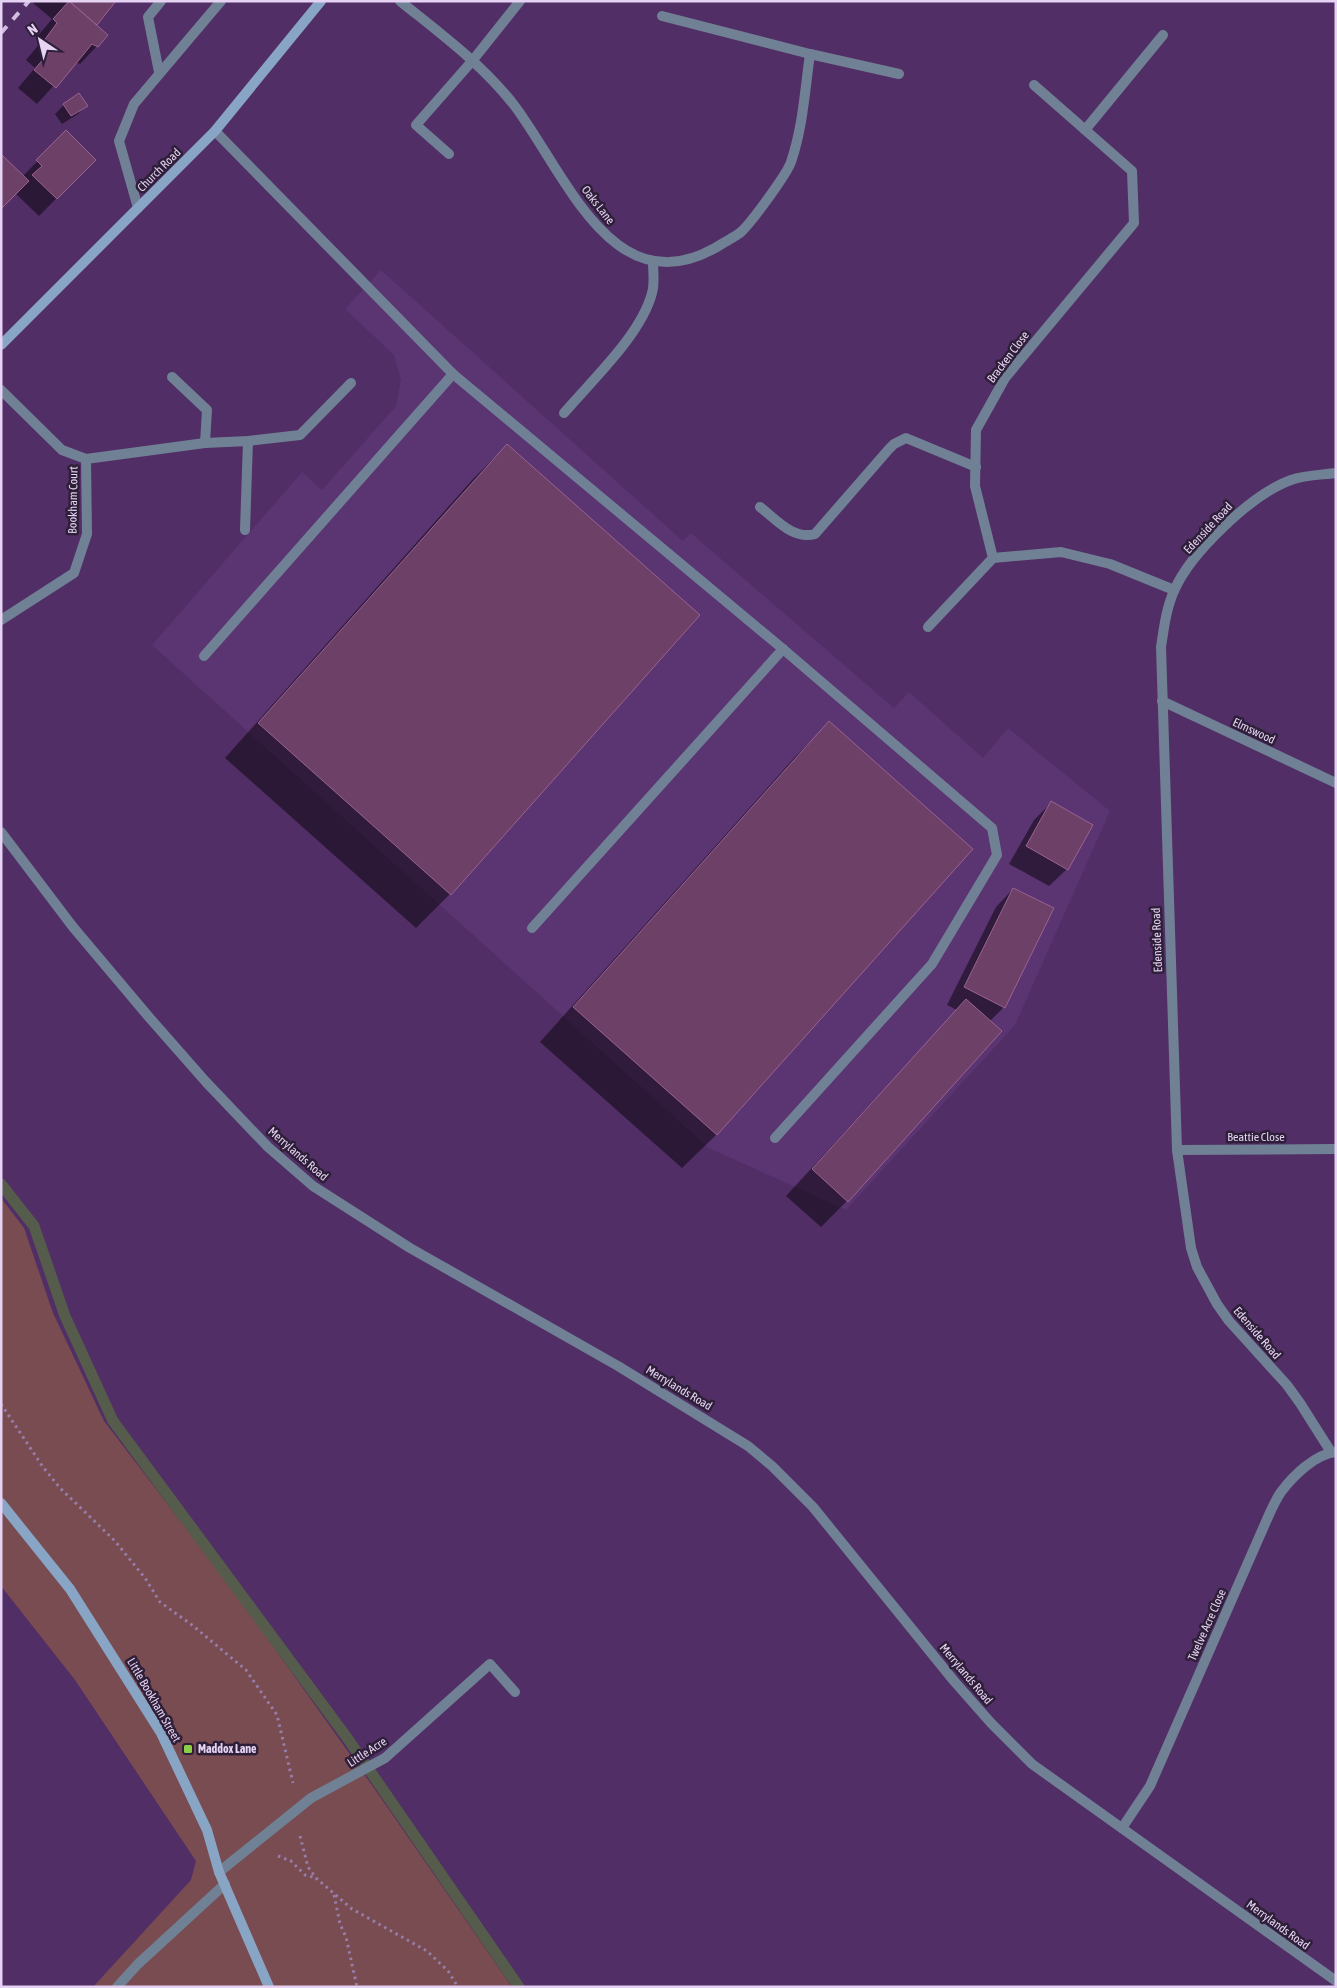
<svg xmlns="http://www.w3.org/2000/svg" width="1337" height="1988" font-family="'Asap Condensed',sans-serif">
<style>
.built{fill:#5b3472}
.green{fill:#784c51}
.shadow{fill:#0007}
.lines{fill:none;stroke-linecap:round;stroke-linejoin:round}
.stream{stroke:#555c4b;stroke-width:11}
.building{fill:#6d4167;stroke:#9b6293}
.path{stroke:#987da9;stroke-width:3;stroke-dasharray:2.5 4;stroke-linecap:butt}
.lane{stroke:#708195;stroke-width:10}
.street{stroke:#708195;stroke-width:10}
.secondary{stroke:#89a5c5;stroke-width:10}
.rail{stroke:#d2bce0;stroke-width:4;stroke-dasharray:9 9;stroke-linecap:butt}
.poi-dot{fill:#8cce46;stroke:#2e1f38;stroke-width:2}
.labels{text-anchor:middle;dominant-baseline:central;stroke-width:5;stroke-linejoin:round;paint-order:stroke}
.street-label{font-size:12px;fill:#e6d2f3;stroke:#2e1f38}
.poi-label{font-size:12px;font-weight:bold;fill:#e6d2f3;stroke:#2e1f38;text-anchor:start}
</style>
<rect width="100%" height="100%" fill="#512e65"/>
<path class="built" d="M381,270L683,541L691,533L894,708L909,692L983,758L1008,728L1110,811L1015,1025L846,1210L709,1148L152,645L302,472L322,490L396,406L401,380L394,355L345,309Z"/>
<path class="green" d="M1,1198L24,1228L53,1313L104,1421L228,1583L374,1788L512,1987H93L191,1880L196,1861L75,1680L1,1586Z"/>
<g class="shadow">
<path d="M34,1H115L95,25L97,46L80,64L75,62L37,104L18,88L35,68L26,60L41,42L36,38L52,19L33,3Z"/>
<path d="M64,105H86L78,114L62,124L55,114Z"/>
<path d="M66,132L94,160L39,216L15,193L23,176Z"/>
<path d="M507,445L450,894L416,928L225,758L473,479Z"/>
<path d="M829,723L971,849L716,1135L682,1168L540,1042L795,757Z"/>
<path d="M1051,803L1067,869L1049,886L1009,864L1034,820Z"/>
<path d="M1013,889L1004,1007L990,1021L847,1201L821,1227L786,1196L957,1010L947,1005L996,907Z"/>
</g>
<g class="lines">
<path class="stream" d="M1,1184L34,1226L65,1316L113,1421L348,1739L519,1987"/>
</g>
<g class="building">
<path d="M69,1L108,35L98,47L92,44L56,88L34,70L52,49L43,42L57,23L53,19Z"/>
<path d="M69,1H116L97,25Z"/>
<path d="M79,93L88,106L71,116L63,104Z"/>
<path d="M66,130L96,160L57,199L32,175L42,166L36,160Z"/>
<path d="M1,154L29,181L1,209Z"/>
<path d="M507,444L700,615L451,895L258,723Z"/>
<path d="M829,721L973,849L717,1135L573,1007Z"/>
<path d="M1051,801L1093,825L1068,870L1026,846Z"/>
<path d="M1013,888L1054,908L1005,1008L964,987Z"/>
<path d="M966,999L1002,1031L848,1202L812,1169Z"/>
</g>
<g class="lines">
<g class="path">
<path d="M1,1404L43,1467L60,1488L115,1541L145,1578L160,1602L192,1625L246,1670L277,1715L293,1783"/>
<path d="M300,1836L308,1867L316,1878L352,1909L427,1951L448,1971L458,1987"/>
<path d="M278,1856L291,1861L305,1875L316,1878"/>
<path d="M334,1895L340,1924L346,1937L357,1987"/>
</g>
<g class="lane">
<path d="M159,72L148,17L161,1"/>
<path d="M1085,130L1163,35"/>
<path d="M215,131L453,374L783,649L992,828L997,855L932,964L775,1138"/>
<path d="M449,154L416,125L473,60L520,1"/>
<path d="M138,208L119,141L134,104L221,1"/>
<path d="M564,413C592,380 641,335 652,293C655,284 653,272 653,262"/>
<path d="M760,507C777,520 793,540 815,534L889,449L894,444L906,438L976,467"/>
<path d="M245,530L248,441"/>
<path d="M204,656L453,374"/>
<path d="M532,928L783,649"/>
</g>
<g class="street">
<path d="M400,1C441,34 482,64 514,105C567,175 615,314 725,242C730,239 736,236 741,232C751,223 787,174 791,162C803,127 805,89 810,54"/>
<path d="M662,16L810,54L899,74"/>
<path d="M1034,85L1132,171L1134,223L1005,378L976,430L975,486L993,558L1061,552L1110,564L1174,590"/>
<path d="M172,377L207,410L205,443"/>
<path d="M1,390L62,450L86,459L205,443L248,441L300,435L351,383"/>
<path d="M1,620L74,573L87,534L86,459"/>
<path d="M928,627L993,558"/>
<path d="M1162,701L1336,783"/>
<path d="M1,832L73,927L148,1016L206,1082L268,1147L313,1186L410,1248L618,1366L748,1446L772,1466L813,1507L954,1681L991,1723L1032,1764L1336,1981"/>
<path d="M1177,1150L1336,1149"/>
<path d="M1331,1452L1300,1403L1287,1385L1229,1321L1217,1304L1197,1267L1191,1248L1177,1150L1161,647C1164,628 1166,609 1174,591C1190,553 1252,494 1291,480C1305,475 1321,475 1336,473"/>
<path d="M1122,1828L1150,1786L1268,1517C1272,1508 1276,1499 1281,1492C1293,1476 1315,1454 1336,1452"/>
<path d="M219,1872L311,1798L385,1758L490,1664L515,1692"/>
<path d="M117,1987L138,1964L225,1884"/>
</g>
<g class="secondary">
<path d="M1,345L215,131L321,1"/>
<path d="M1,1503L70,1589L161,1733L207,1830L219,1872L269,1987"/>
</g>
<path class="rail" d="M1,33L29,1"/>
</g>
<rect class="poi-dot" x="183" y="1744" width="10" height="10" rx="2.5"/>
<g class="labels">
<g class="street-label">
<text transform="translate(159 170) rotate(-45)">Church Road</text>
<text transform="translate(598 205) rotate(52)">Oaks Lane</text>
<text transform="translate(1008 357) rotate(-53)">Bracken Close</text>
<text transform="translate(73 500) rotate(-89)">Bookham Court</text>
<text transform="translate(1208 528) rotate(-47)">Edenside Road</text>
<text transform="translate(1254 731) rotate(25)">Elmswood</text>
<text transform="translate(1157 940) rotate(-92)">Edenside Road</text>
<text x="1256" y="1137">Beattie Close</text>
<text transform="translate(298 1154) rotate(41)">Merrylands Road</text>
<text transform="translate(1257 1333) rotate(49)">Edenside Road</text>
<text transform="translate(679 1388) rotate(31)">Merrylands Road</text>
<text transform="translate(1207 1625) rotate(-66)">Twelve Acre Close</text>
<text transform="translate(966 1674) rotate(50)">Merrylands Road</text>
<text transform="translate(154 1700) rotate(60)">Little Bookham Street</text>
<text transform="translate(367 1752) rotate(-33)">Little Acre</text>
<text transform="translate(1278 1925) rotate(36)">Merrylands Road</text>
</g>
<g class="poi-label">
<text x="198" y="1749">Maddox Lane</text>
</g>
</g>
<rect width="1337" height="1988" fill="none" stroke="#e6d2f3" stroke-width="5"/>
<g transform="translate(40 40) rotate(325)" stroke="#2e1f38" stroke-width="4" paint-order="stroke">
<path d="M0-4L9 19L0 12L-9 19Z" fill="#e6d2f3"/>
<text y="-8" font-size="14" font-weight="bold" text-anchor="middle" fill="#e6d2f3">N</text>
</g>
</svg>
